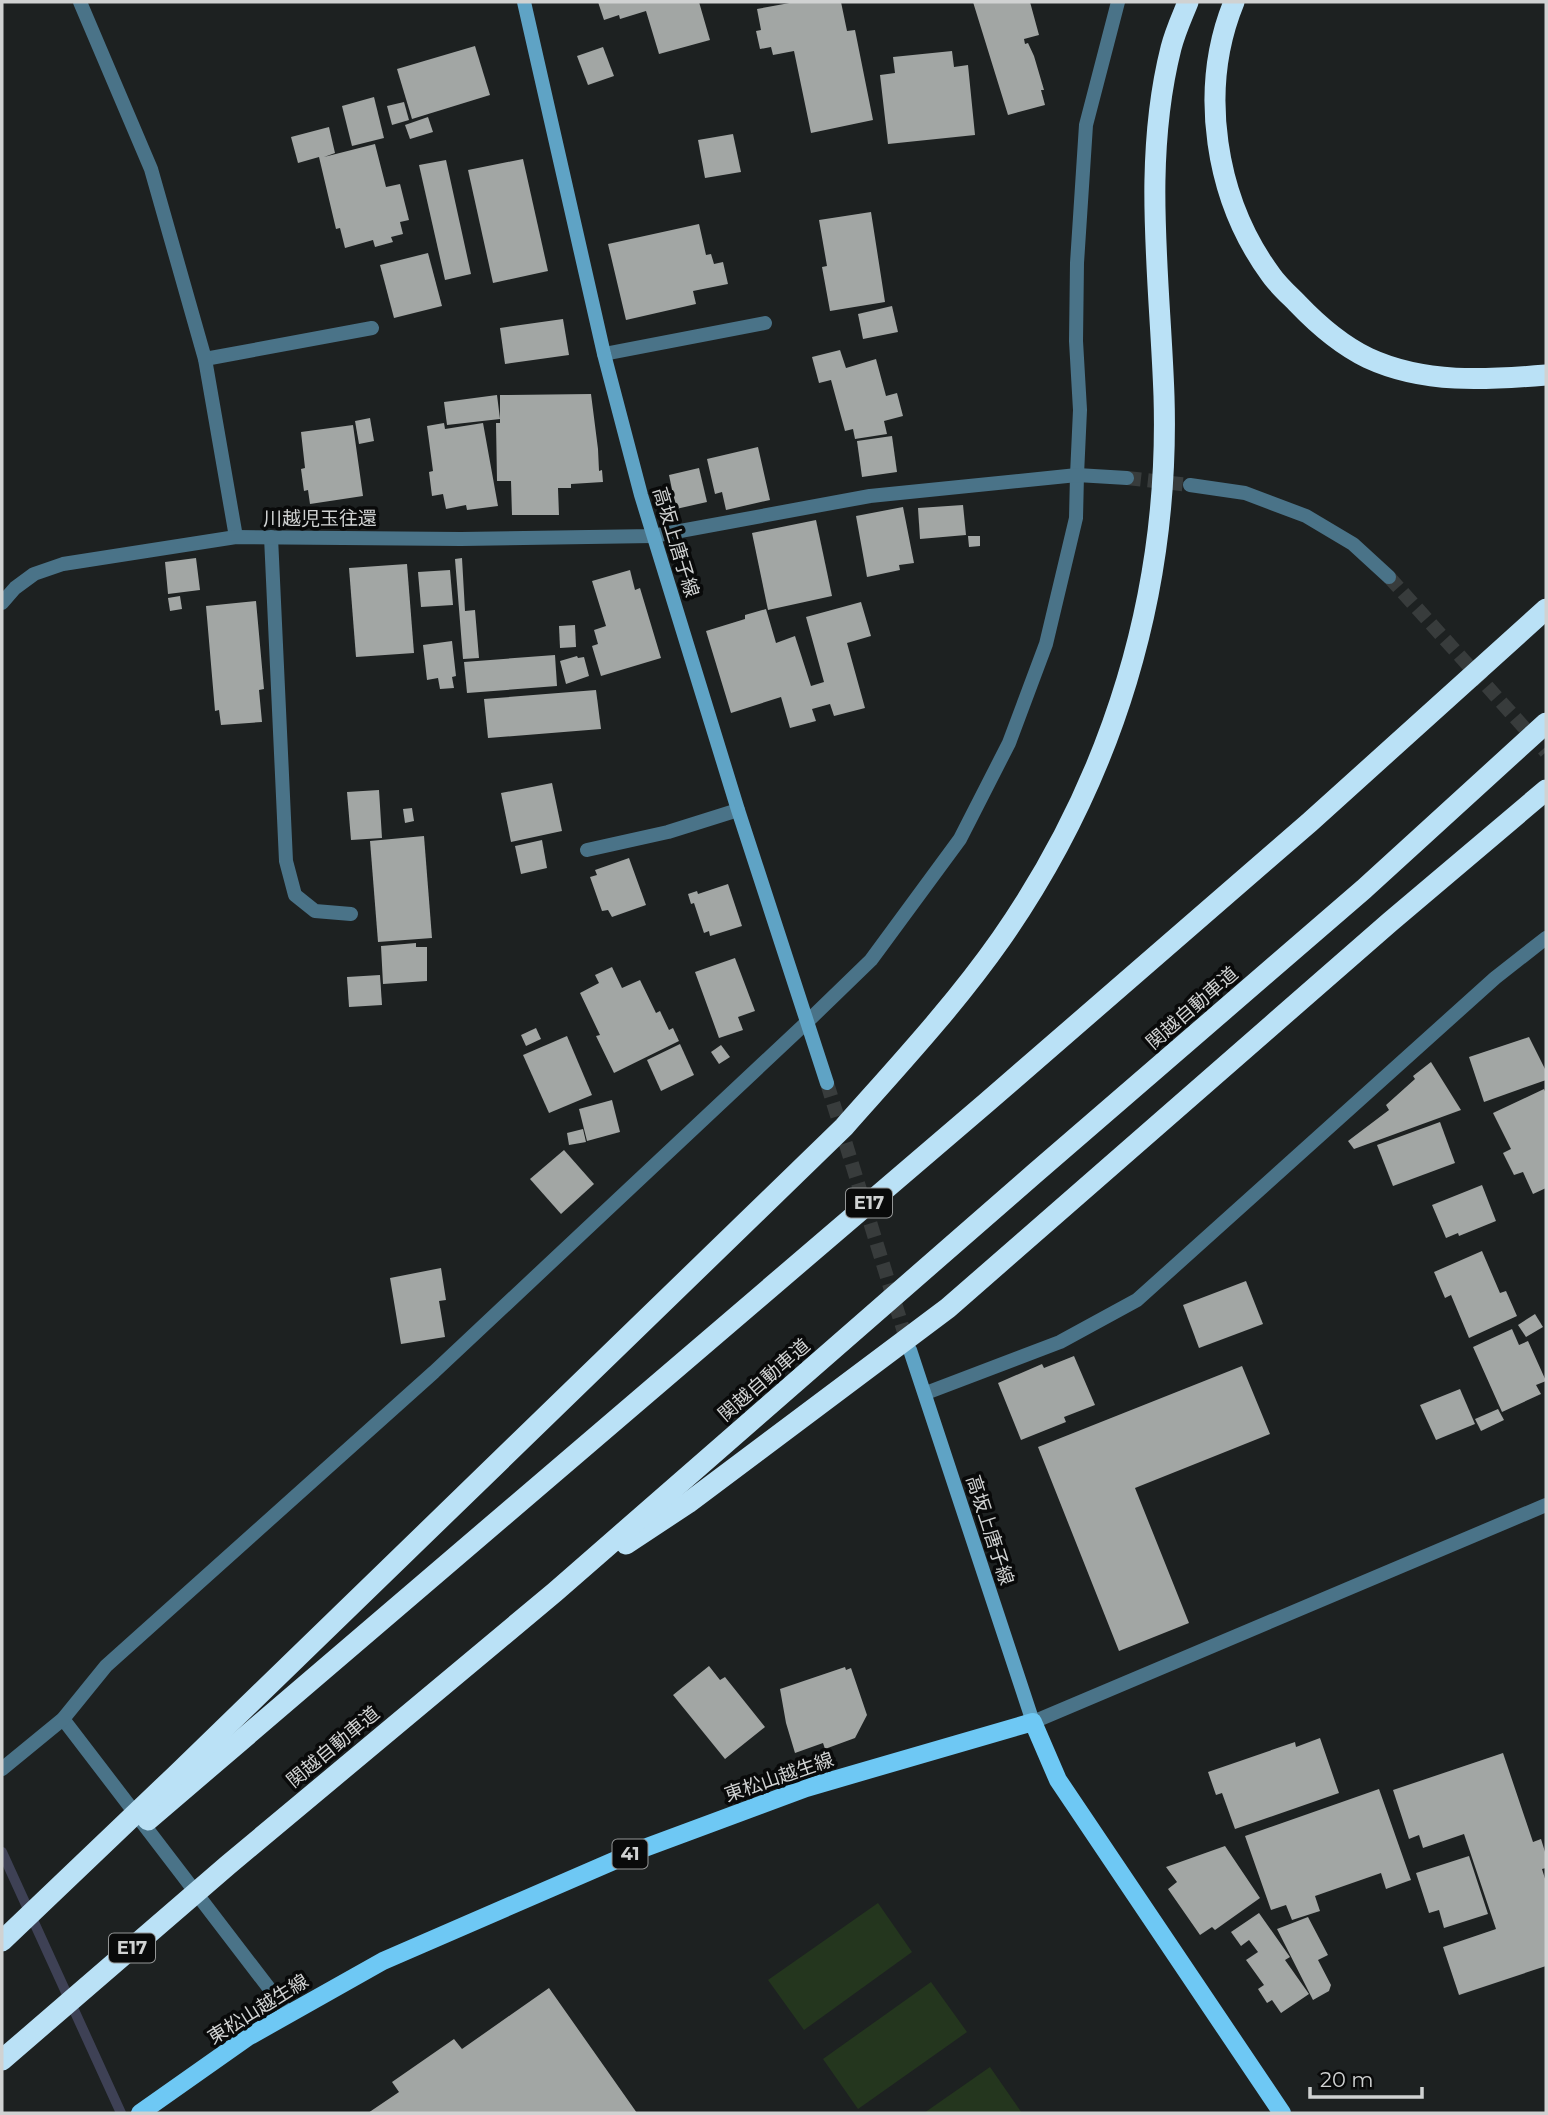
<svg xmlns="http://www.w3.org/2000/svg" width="1548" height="2115" font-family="Montserrat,'Noto Sans JP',sans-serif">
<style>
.green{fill:#24361e}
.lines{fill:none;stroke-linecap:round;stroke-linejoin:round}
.stream{stroke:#3e4155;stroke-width:10}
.building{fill:#a2a6a4}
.minor-tunnel{stroke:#383c3c;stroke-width:14;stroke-dasharray:14 7;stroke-linecap:butt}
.secondary-tunnel{stroke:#383c3c;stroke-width:14;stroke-dasharray:14 7;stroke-linecap:butt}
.service{stroke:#4a7388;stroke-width:14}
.minor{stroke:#4a7388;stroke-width:14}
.tertiary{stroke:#4a7388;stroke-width:14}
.secondary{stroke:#5fa3c5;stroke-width:14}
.primary{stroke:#6ec8f4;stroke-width:18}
.motorway{stroke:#bae1f6;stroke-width:21}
.labels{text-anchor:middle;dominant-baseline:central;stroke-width:7;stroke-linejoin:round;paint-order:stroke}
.shield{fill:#090a0a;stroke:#949696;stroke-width:2}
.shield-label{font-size:18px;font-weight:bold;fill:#d0d2d2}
.street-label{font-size:19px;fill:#d0d2d2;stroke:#090a0a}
</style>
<rect width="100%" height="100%" fill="#1d2121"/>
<g class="green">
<path d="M878,1903L912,1952L804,2030L768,1980Z"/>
<path d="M931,1982L967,2032L858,2109L823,2059Z"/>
<path d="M990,2067L1022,2113H924Z"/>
</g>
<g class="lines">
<path class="stream" d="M2,1852L121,2113"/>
</g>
<g class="building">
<path d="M598,2H699L710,40L659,54L646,11L620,19L619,15L604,20Z"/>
<path d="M795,2H841L847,31L855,30L873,120L811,133L794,51L773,55L771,47L760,49L756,31L761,30L757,9Z"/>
<path d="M973,2H1030L1039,35L1024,39L1025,44L1028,43L1034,56L1044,90H1041L1045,105L1008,115Z"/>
<path d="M475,46L490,95L412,119L397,69Z"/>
<path d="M603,47L614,76L588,85L577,56Z"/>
<path d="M952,51L954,67L968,65L975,135L888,144L880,75L895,73L893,57Z"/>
<path d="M374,97L384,138L352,146L342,106Z"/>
<path d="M404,102L409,120L392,125L387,106Z"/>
<path d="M428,117L433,132L410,139L405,125Z"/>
<path d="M329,127L335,153L324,157L375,144L386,187L400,184L409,220L400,222L403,234L391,237L393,242L375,247L373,240L345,248L340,228L336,229L319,157L298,163L291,137Z"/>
<path d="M733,134L741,172L705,178L698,140Z"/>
<path d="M523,159L548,271L493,283L468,170Z"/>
<path d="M446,160L471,274L445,280L419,165Z"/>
<path d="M871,212L885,302L830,311L822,267L827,266L819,220Z"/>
<path d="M699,224L706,255L711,254L714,264L723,262L728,284L693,291L696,304L626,320L608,244Z"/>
<path d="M428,253L442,306L394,318L380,265Z"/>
<path d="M892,306L898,332L863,339L858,314Z"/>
<path d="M563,319L569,355L505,364L500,328Z"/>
<path d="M840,350L846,368L876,359L886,396L897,393L903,416L884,421L887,434L855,439L853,429L845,431L831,380L819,383L812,357Z"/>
<path d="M591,394L598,449L599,471L602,470L603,482L571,484V488H558L559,515H512L511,481H497L496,423H500V395Z"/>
<path d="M497,395L500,419L447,425L444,402Z"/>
<path d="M370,418L374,441L359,444L355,421Z"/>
<path d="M444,423L445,429L483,423L498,506L467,510L466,505L446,509L443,494L432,496L429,472L433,471L427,426Z"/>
<path d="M353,425L363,496L310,504L308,490L304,491L301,469L305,468L301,432Z"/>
<path d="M892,436L897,472L862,477L857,441Z"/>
<path d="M758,447L770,500L726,510L722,492L715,494L707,459Z"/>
<path d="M699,468L707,502L676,509L669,475Z"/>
<path d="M963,505L966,535L920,539L918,508Z"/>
<path d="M903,507L914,563L899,565L900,570L867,577L856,516Z"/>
<path d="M816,520L832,596L768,610L752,533Z"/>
<path d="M968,536H980V546L969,547Z"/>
<path d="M196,558L200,590L168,594L165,562Z"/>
<path d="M462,558L465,611L475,610L479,658L463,659L455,559Z"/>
<path d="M407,564L414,653L356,657L349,568Z"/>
<path d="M450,570L453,605L421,607L418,572Z"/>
<path d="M630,570L635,590L640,588L661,658L601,676L592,646L598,644L594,630L606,626L592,581Z"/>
<path d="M180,596L182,609L170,611L168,598Z"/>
<path d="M256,601L264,689L259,690L262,722L221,725L219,710L215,711L206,606Z"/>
<path d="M861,602L871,636L847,643L865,708L834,716L830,704L812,709L816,721L790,728L781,697L731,713L706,631L745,619V615L766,609L776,643L795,636L811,686L824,682L806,617Z"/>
<path d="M575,625L576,647L560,648L559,626Z"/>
<path d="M452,641L456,676L452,677L454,688L440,689L438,678L427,680L423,645Z"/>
<path d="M555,655L557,686L467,693L464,662Z"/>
<path d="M577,656L578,658L584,657L589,676L566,684L560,661Z"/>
<path d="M596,690L601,729L488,738L484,699Z"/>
<path d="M552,783L562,831L511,842L501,793Z"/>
<path d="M379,790L382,838L351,840L347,792Z"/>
<path d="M412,808L414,821L405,823L403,809Z"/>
<path d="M424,836L432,938L378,942L370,841Z"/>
<path d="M542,840L547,868L521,874L515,846Z"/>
<path d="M629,858L646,905L612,917L608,910L602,911L590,877L597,875L595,870Z"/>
<path d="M728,884L742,926L710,936L709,931L704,933L694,903L691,904L688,894L697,891L698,894Z"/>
<path d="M416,943V947H427V981L383,984L381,946Z"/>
<path d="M735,958L755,1011L738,1017L743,1030L719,1038L695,972Z"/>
<path d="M612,967L622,988L640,980L656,1013L660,1011L669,1030L673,1028L679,1041L614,1073L596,1036L600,1035L580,993L599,983L595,975Z"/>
<path d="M380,975L382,1005L349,1007L347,977Z"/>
<path d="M536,1028L541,1039L526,1046L521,1035Z"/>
<path d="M567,1036L592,1095L549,1113L523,1055Z"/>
<path d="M1529,1037L1546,1071V1080L1484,1102L1469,1057Z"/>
<path d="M680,1044L694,1075L661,1091L647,1060Z"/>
<path d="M721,1045L730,1057L719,1064L711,1052Z"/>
<path d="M1431,1062L1461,1110L1354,1149L1348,1141L1389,1110L1386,1105L1415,1079L1413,1076Z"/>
<path d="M1544,1089L1546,1094V1188L1533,1194L1523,1172L1514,1175L1503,1153L1511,1149L1493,1113Z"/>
<path d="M612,1100L620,1132L587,1141L579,1109Z"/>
<path d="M1440,1122L1455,1163L1393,1186L1377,1145Z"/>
<path d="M583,1129L586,1142L569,1145L567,1133Z"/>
<path d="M564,1150L594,1184L561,1214L530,1179Z"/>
<path d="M1482,1185L1496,1221L1459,1236L1458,1233L1446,1238L1432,1205Z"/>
<path d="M1482,1251L1500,1293L1506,1291L1517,1316L1469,1338L1451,1295L1445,1298L1434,1272Z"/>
<path d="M441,1268L446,1300L439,1301L445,1337L401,1344L390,1278Z"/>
<path d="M1246,1281L1263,1324L1199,1348L1183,1305Z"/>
<path d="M1535,1314L1543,1327L1526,1337L1518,1325Z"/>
<path d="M1512,1329L1519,1345L1528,1341L1546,1381L1536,1385L1541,1394L1502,1412L1473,1347Z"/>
<path d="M1074,1356L1095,1405L1064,1417L1066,1422L1021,1440L998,1383L1042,1364L1044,1368Z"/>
<path d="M1242,1366L1270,1434L1135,1488L1189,1623L1119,1651L1038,1447Z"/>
<path d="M1460,1389L1475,1424L1436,1440L1420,1405Z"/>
<path d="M1498,1409L1504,1420L1481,1431L1475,1419Z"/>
<path d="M709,1666L720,1680L725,1677L765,1727L725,1759L673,1695Z"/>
<path d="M845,1667L846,1670L851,1668L867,1715L855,1738L825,1749L823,1743L795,1753L786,1723L780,1689Z"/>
<path d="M1320,1738L1339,1793L1235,1829L1222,1793L1216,1795L1208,1772L1295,1742L1296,1747Z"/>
<path d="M1503,1753L1533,1842L1541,1839L1546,1855V1868L1542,1869L1546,1882V1966L1459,1995L1443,1947L1496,1929L1464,1834L1423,1848L1419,1835L1409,1839L1393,1790Z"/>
<path d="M1379,1789L1411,1880L1386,1889L1381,1873L1315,1896L1320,1911L1292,1920L1286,1905L1271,1910L1245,1836Z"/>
<path d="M1225,1846L1260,1898L1215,1930L1212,1927L1200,1935L1168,1889L1177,1882L1166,1867Z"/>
<path d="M1469,1856L1488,1914L1444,1928L1439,1910L1429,1913L1416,1873Z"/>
<path d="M1259,1913L1290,1957L1285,1960L1309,1994L1281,2013L1272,2000L1267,2003L1258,1989L1264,1985L1246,1960L1258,1952L1249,1940L1241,1946L1231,1932Z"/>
<path d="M1308,1917L1328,1955L1318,1960L1331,1985L1329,1991L1313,2000L1277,1929Z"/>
<path d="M549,1988L637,2113H368L399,2092L392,2082L454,2039L462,2049Z"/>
</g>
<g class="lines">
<g class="minor-tunnel">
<path d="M1127,478L1190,485"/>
<path d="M1389,577L1546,752"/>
</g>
<path class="secondary-tunnel" d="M827,1083L908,1345"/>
<g class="service">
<path d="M604,354L765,323"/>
<path d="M205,359L372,328"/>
<path d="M271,537L286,861L295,895L315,911L351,914"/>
<path d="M807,1022L871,960L960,839L1009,743L1046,644L1076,518L1077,475"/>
</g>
<g class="minor">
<path d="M80,2L151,169L205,359L236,537"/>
<path d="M1077,475L1080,410L1076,341L1077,263L1086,125L1118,2"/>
<path d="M1190,485L1245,493L1306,516L1353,544L1389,577"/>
<path d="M2,603L15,588L34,574L63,564L236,537L461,539L653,536L870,496L1077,475L1127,478"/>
<path d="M587,850L668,832L738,810"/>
<path d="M926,1393L1060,1342L1137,1300L1495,978L1546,938"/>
<path d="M63,1719L288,2013"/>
<path d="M2,1769L63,1719L106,1666L434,1372L807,1022"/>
</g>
<path class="tertiary" d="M1033,1722L1546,1505"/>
<g class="secondary">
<path d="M524,2L604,354L641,495L738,810L827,1083"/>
<path d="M910,1350L1033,1722"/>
</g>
<path class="primary" d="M140,2113L248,2037L383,1961L639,1850L806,1788L1033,1722L1058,1780L1282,2113"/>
<g class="motorway">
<path d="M1234,2C1198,90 1215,199 1271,275C1278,285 1288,294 1297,303C1317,324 1341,345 1368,358C1424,384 1486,380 1546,375"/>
<path d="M626,1544L688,1503L948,1308L1390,922L1546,790"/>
<path d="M148,1820L986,1103L1310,822L1546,609"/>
<path d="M2,1941L176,1775L844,1127C898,1066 954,1006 1001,939C1113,778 1170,592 1164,396C1160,279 1142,163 1171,48C1175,32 1182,17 1188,2"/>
<path d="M2,2060L228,1865L555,1592L1034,1174L1364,889L1546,723"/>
</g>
</g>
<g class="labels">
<g class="shield">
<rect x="846" y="1188.5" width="46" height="29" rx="5"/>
<rect x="612.5" y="1839.5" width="35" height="29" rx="5"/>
<rect x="109" y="1933.5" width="46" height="29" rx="5"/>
</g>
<g class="shield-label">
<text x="869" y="1203">E17</text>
<text x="630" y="1854">41</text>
<text x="132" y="1948">E17</text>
</g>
<g class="street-label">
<text x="320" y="518">川越児玉往還</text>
<text transform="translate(676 542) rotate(73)">高坂上唐子線</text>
<text transform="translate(1192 1008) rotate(-41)">関越自動車道</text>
<text transform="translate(764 1380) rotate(-41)">関越自動車道</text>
<text transform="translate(990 1530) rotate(72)">高坂上唐子線</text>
<text transform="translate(333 1747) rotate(-40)">関越自動車道</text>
<text transform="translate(779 1777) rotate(-19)">東松山越生線</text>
<text transform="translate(258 2009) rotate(-32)">東松山越生線</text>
</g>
</g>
<rect width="1548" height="2115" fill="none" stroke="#d0d2d2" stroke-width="7"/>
<path d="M1310 2087v10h112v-10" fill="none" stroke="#d0d2d2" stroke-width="3.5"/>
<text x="1320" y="2087" font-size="21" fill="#d0d2d2" stroke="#090a0a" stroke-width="5" paint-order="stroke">20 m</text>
</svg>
